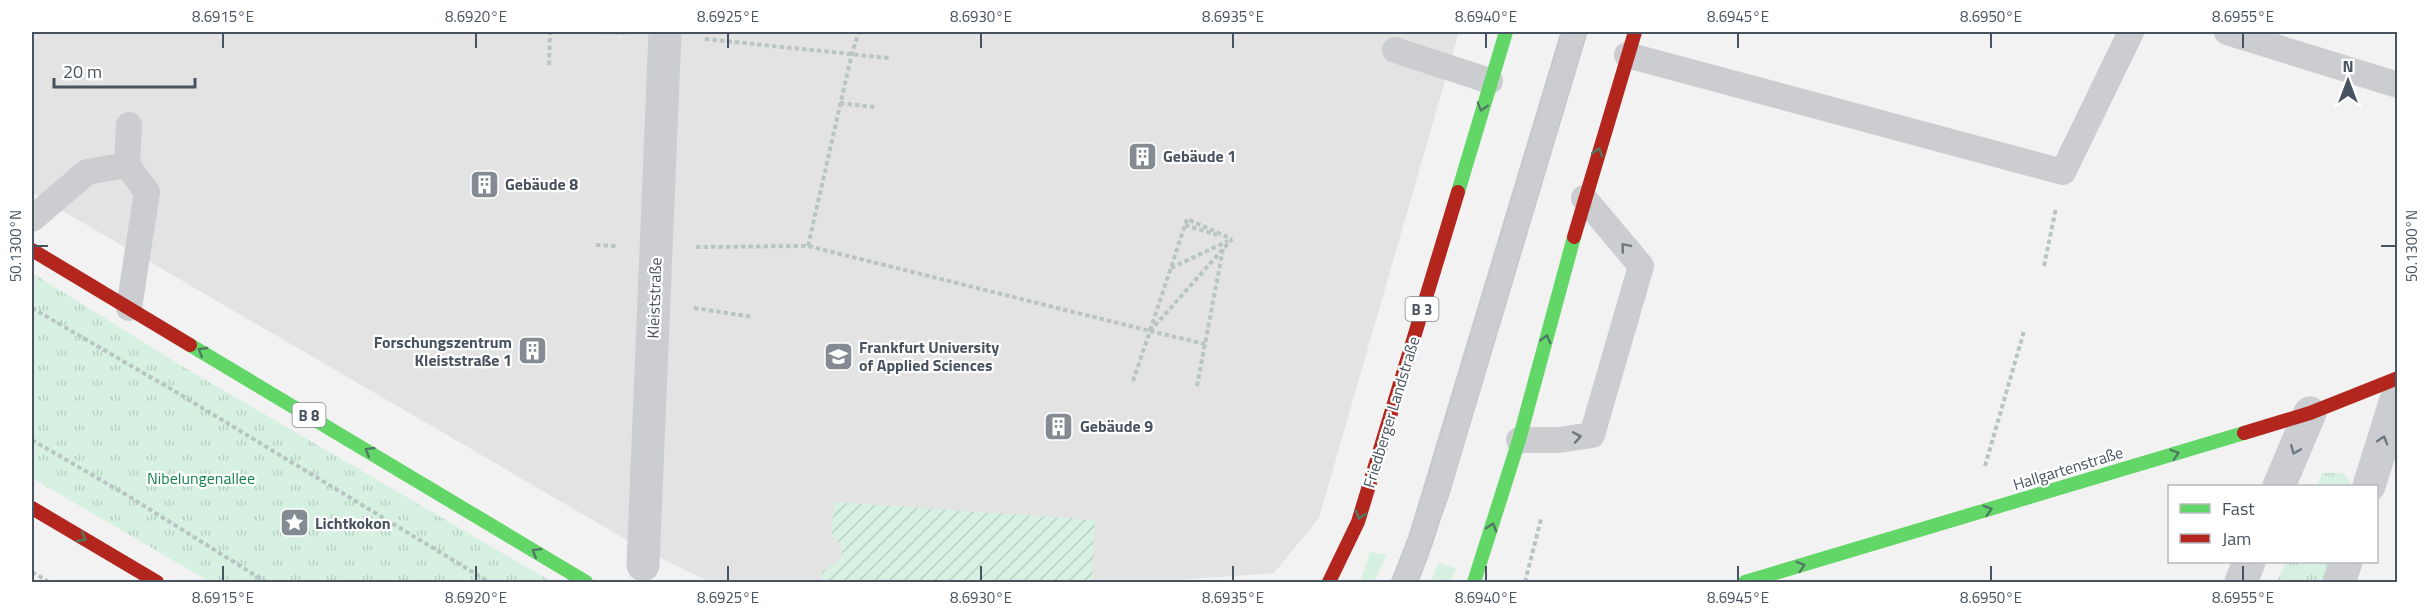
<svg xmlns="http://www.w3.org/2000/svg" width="2429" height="614" font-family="'Titillium Web',sans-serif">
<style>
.education{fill:#e4e3e4}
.grass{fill:#d6f1e2}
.park{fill:url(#park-tufts)}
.garden{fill:url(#garden-furrows)}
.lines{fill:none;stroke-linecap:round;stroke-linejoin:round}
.path{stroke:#b9c5c2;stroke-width:4;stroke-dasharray:4.5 3;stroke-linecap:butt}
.lane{stroke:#cbcdd0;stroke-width:26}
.street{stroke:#cbcdd0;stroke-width:33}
.fast{stroke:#63d668;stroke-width:14}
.jam{stroke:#b3261e;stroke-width:14}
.tram{stroke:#c7c8ca;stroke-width:1.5}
.oneway{stroke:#507a62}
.oneway2{stroke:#6f7881}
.ticks{fill:none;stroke:#48535f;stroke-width:2}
.labels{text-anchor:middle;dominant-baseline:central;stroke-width:4.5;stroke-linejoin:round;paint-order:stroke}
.shield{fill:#fff;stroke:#7f878f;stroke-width:1.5}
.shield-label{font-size:15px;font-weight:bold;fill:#48535f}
.poi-label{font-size:16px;font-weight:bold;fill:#48535f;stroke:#fff;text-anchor:start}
.street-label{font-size:16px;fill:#48535f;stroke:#fff}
.park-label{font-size:16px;fill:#158453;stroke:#fff}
.neatline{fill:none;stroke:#48535f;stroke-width:2}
.ticks-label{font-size:15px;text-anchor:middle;fill:#48535f}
</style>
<defs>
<pattern id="park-tufts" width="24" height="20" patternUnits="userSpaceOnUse" patternTransform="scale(1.5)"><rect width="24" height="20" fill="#d6f1e2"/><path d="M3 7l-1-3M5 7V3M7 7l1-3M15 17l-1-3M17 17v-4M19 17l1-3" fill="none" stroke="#b9d1c4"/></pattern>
<pattern id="garden-furrows" width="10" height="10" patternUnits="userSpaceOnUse" patternTransform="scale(1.5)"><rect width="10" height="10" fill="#d6f1e2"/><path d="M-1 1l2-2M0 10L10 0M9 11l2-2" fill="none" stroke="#b9d1c4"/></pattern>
</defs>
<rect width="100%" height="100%" fill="#f2f2f2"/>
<path class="education" d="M32,32H1459L1319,518L1274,573L1148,582H710L644,550L32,193Z"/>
<g class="grass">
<path d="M1370,552L1387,555L1374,582H1360Z"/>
<path d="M1438,563L1456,568L1451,582H1431Z"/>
</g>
<g class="park">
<path d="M32,273L182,366L552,582H210L32,478Z"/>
<path d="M2322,473H2343L2354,486H2317Z"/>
<path d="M2286,562H2333L2326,582H2277Z"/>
</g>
<path class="garden" d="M834,502L1095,520L1092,582H821L822,570H828V567L837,563L842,557L841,544L832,535Z"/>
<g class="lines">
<g class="path">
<path d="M600,32L625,33"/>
<path d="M705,39L889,58"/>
<path d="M549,65L550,32"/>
<path d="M840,103L874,107"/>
<path d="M1185,225L1217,235"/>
<path d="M596,245L616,246"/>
<path d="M808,246L852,53L859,32"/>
<path d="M696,247L808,246L1150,331L1187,219L1232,239"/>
<path d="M2044,266L2056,208"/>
<path d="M1171,268L1228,241"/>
<path d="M32,308L176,392L489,582"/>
<path d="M694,308L753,317"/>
<path d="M1150,331L1205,344"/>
<path d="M1133,381L1150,331L1232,239"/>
<path d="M1197,386L1223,249"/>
<path d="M32,440L125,494L266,582"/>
<path d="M1985,466L2024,331"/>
<path d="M32,572L49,582"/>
<path d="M1525,582L1541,519"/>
</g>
<g class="lane">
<path d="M2227,32L2398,85"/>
<path d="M1395,50L1490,81"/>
<path d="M1627,55L2063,172L2131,32"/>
<path d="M129,125L127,165L147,192L129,308"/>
<path d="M32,219L87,172L127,165"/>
<path d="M1519,440H1559L1592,435L1641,266L1584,198"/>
<path d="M1405,582L1421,539L1574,32"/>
</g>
<g class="street">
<path d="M2279,486L2310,413"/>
<path d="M2369,486L2398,393"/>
<path d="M643,565L665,32"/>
<path d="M2241,582L2249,562"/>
<path d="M2339,582L2346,562"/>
</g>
<g class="fast">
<path d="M1458,192L1506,32"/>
<path d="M190,345L586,582"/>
<path d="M1474,582L1519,440L1574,237"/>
<path d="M1745,582L2244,433"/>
</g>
<g class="jam">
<path d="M1574,237L1635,32"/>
<path d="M32,250L190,345"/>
<path d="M2244,433L2310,413L2398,378"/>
<path d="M32,508L157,582"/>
<path d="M1329,582L1358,522L1458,192"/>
</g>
<g class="tram">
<path d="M1391,582L1409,537L1424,491L1562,32"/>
<path d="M1418,582L1448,497L1587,32"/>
</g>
</g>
<defs><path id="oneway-chevron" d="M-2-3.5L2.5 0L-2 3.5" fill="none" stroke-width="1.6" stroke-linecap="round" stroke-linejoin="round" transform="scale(1.5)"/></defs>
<g class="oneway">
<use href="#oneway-chevron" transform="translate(1482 107) rotate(107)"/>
<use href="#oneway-chevron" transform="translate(1598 152) rotate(-73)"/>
<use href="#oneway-chevron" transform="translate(1546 339) rotate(-75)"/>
<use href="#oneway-chevron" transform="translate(202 351) rotate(-149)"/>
<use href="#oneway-chevron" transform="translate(369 451) rotate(-149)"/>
<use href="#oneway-chevron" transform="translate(2175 454) rotate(-17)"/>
<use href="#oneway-chevron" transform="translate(1988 510) rotate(-17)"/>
<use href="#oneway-chevron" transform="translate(1360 515) rotate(108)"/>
<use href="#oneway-chevron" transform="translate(1492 527) rotate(-73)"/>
<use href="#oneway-chevron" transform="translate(82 538) rotate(31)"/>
<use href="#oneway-chevron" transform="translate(536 552) rotate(-149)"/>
<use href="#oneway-chevron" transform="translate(1801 566) rotate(-17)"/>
</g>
<g class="oneway2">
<use href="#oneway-chevron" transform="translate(1625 247) rotate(-130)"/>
<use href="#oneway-chevron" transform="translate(1577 437) rotate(-10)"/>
<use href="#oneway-chevron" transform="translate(2383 440) rotate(-73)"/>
<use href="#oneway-chevron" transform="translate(2295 450) rotate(112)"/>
</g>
<path class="ticks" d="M223,33V48M476,33V48M728,33V48M981,33V48M1233,33V48M1486,33V48M1738,33V48M1991,33V48M2243,33V48M33,246H48M2381,246H2396M223,566V581M476,566V581M728,566V581M981,566V581M1233,566V581M1486,566V581M1738,566V581M1991,566V581M2243,566V581"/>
<defs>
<symbol id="building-square" viewBox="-11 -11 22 22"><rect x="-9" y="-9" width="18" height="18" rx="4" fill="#848b92" stroke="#fff"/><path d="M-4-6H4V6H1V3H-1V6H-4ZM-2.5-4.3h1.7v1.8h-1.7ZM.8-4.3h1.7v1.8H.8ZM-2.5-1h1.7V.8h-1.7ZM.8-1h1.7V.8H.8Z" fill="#fff"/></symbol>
<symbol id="university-square" viewBox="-11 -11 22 22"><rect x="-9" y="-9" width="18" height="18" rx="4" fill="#848b92" stroke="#fff"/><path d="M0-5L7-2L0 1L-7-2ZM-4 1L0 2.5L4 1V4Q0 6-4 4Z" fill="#fff"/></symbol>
<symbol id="sight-square" viewBox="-11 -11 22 22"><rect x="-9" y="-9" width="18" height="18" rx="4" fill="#848b92" stroke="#fff"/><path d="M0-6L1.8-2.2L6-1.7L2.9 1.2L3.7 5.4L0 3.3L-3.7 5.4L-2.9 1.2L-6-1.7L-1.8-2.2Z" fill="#fff"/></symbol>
</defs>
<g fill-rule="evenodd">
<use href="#building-square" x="1126" y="140" width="33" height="33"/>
<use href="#building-square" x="468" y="168" width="33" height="33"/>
<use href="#building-square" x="516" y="334" width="33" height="33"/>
<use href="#university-square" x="822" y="340" width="33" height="33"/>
<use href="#building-square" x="1042" y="410" width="33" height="33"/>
<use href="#sight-square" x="278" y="506" width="33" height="33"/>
</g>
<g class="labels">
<g class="shield">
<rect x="1405.5" y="297" width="33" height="24" rx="4.5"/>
<rect x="292.5" y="403" width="33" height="24" rx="4.5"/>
</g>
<g class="shield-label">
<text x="1422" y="309">B 3</text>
<text x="309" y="415">B 8</text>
</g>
<g class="poi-label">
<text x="1163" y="156">Gebäude 1</text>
<text x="505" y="184">Gebäude 8</text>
<text x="512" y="342" text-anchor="end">Forschungszentrum<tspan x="512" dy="18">Kleiststraße 1</tspan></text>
<text x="859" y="347">Frankfurt University<tspan x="859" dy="18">of Applied Sciences</tspan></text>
<text x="1080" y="426">Gebäude 9</text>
<text x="315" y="523">Lichtkokon</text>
</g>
<g class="street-label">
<text transform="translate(654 298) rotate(-88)">Kleiststraße</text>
<text transform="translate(1391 412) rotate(-73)">Friedberger Landstraße</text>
<text transform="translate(2068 468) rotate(-17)">Hallgartenstraße</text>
</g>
<g class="park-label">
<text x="201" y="478">Nibelungenallee</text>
</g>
</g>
<rect width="2429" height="614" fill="none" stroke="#ffffff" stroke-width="66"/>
<rect x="2168" y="485" width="210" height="78" fill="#ffffff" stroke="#b6babf" stroke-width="1.5"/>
<rect x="2180" y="504" width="30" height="9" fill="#63d668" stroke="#b6babf" stroke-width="1.5"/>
<text x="2222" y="515" font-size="18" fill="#48535f">Fast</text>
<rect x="2180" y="534" width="30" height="9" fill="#b3261e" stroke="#b6babf" stroke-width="1.5"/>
<text x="2222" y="545" font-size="18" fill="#48535f">Jam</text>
<g transform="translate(2348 81)" stroke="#ffffff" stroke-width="4.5" paint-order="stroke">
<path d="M0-4.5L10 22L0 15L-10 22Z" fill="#48535f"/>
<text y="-9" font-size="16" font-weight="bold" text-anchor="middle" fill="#48535f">N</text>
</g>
<path d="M54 78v9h141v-9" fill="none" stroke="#48535f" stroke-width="3"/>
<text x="63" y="78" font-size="18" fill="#48535f" stroke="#ffffff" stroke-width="4.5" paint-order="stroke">20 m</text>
<rect x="33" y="33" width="2363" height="548" class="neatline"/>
<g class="ticks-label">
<text x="223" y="22">8.6915°E</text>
<text x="476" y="22">8.6920°E</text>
<text x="728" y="22">8.6925°E</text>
<text x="981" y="22">8.6930°E</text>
<text x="1233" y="22">8.6935°E</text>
<text x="1486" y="22">8.6940°E</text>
<text x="1738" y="22">8.6945°E</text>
<text x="1991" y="22">8.6950°E</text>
<text x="2243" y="22">8.6955°E</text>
<text transform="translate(16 246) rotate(-90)" y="5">50.1300°N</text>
<text transform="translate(2412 246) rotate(-90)" y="5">50.1300°N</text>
<text x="223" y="603">8.6915°E</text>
<text x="476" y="603">8.6920°E</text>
<text x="728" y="603">8.6925°E</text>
<text x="981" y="603">8.6930°E</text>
<text x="1233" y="603">8.6935°E</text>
<text x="1486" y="603">8.6940°E</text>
<text x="1738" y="603">8.6945°E</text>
<text x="1991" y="603">8.6950°E</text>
<text x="2243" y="603">8.6955°E</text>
</g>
</svg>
